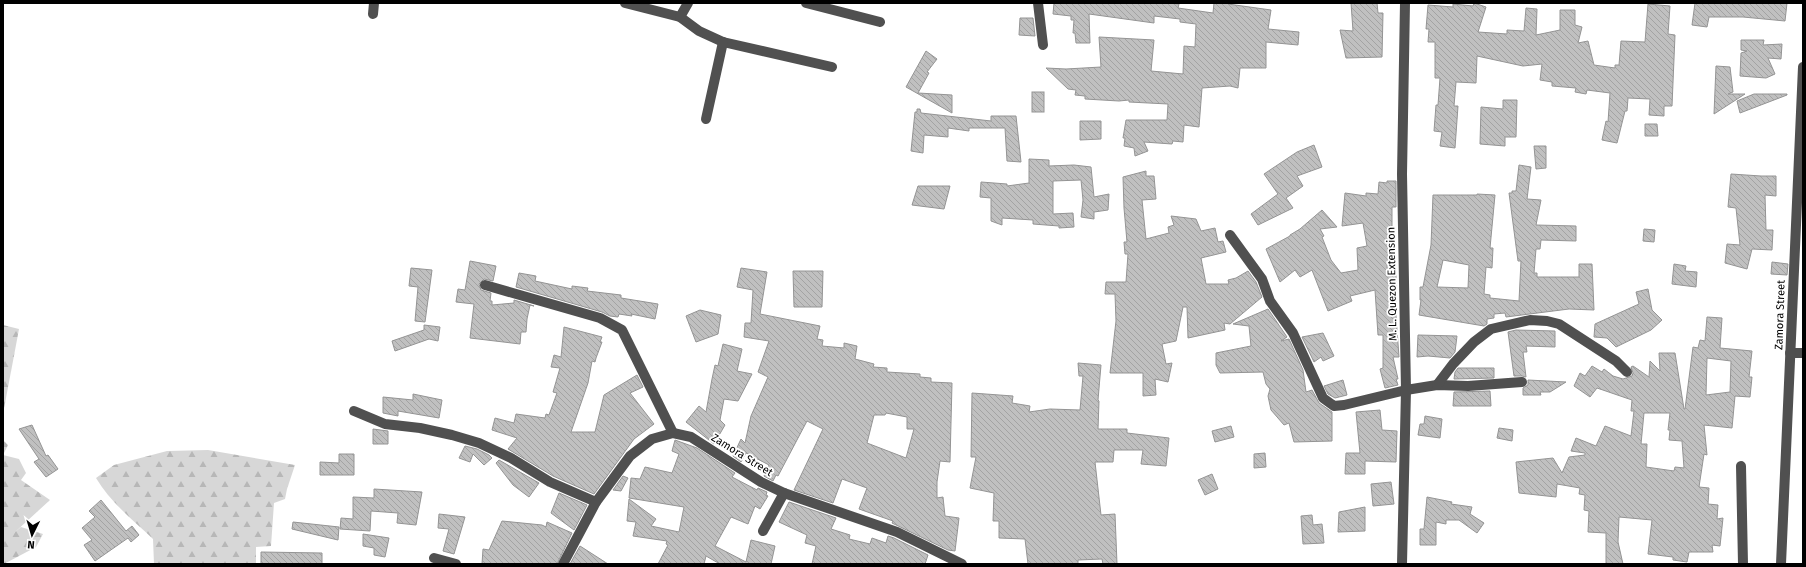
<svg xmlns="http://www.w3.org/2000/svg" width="1806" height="567" font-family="'Fira Sans',sans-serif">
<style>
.forest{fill:url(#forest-firs)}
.building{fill:url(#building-back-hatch);stroke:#949494;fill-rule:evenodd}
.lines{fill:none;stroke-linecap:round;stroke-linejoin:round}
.minor{stroke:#505050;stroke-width:10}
.labels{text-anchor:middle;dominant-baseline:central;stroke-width:3.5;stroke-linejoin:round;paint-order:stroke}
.street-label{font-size:11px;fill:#000;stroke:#fff}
</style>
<defs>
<pattern id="forest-firs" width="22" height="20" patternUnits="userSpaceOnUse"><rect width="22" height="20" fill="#d7d7d7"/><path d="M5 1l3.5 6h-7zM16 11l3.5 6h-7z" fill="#b7b7b7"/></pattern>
<pattern id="building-back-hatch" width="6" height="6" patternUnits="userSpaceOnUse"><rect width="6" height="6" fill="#c0c0c0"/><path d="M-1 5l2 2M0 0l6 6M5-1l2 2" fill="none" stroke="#a3a3a3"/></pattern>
</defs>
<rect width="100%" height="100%" fill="#fff"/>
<g class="forest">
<path d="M3,325L19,329L3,414Z"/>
<path d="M3,440L8,445L3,455L19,459L26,473L21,480L50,500L14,533L21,527L43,534L36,547L4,564H3Z"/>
<path d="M208,450L295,465L287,489L285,499L274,503L271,546L256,547V564H154L153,539C133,520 110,502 96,478L114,465L167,451Z"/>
</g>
<g class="building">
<path d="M1054,3H1166L1179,4L1178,8L1213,13L1214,3H1228V4L1271,10L1268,29L1299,32L1298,45L1266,42V68H1240L1238,88L1230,86L1202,88L1199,127L1184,125L1183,142L1173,141L1172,144L1144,142L1148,151L1135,156L1134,148L1124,146L1125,138H1123L1126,120H1167L1168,104L1129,102V100L1119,101L1085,99V96L1075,95L1076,90L1068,89L1046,68L1066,69L1101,67L1099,37L1154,40L1151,71L1183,74L1184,46L1195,47L1196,24L1180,22V19L1154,16V23L1089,14L1090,43H1076L1075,33H1073L1074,20H1071V16L1053,14Z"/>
<path d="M1351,3H1377L1378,13H1383L1382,57L1346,58L1340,30L1353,31Z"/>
<path d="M1474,3L1486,7L1478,32L1507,34V30L1524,31L1526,8L1537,9L1536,35L1560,30V10H1575V25L1582,27L1578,43L1588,41L1594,65L1615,68V65H1619L1621,41L1645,42L1648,4L1670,6L1668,34L1675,35L1672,106H1664V116L1649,115L1650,99L1628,98L1627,111H1625L1617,143L1602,140L1606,121L1608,122L1610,93L1587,90L1586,94L1575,92L1576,88L1552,86V82L1540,80L1542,64L1523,66L1477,56L1476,83L1456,82L1454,106H1458L1455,148L1440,146L1442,132L1434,131L1436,105H1438L1440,78H1435V42H1428L1429,29H1426L1428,5L1453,7V4L1473,6Z"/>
<path d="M1695,3H1787L1785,21L1743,17H1709L1707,27L1692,25Z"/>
<path d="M1020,18H1033L1035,36L1019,35Z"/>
<path d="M1741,40H1764L1763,45L1782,44L1781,59L1768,58L1775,74L1766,78L1740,76L1741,53L1747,51L1741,50Z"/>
<path d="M926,51L937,59L927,72L929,73L918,93L952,95V113L906,87Z"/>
<path d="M1716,66L1730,67L1733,92L1728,94H1745L1714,114Z"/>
<rect x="1032" y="92" width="12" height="20"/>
<path d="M1754,94H1787V95L1740,113L1737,101Z"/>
<path d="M1503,100H1517L1516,137H1505V146L1480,144L1481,107L1503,109Z"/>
<path d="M917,109H920L921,113L991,121V116H1016L1021,162L1007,161L1005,128H969V131L948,128V137L924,135L923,153L911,151L915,112H917Z"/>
<path d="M1080,121H1101V139L1080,140Z"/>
<path d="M1645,124H1657L1658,136H1645Z"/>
<path d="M1314,145L1322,167L1297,176L1303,186L1286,198L1293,208L1258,225L1251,214L1278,194L1264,174L1297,152Z"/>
<path d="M1534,146H1546V168L1536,169Z"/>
<path d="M1029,159L1049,160V166L1074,165L1091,167L1094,197L1109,194L1108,210L1094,212V219L1081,217L1083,200L1081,180L1053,181V214L1073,213L1074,227L1059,228V226L1033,224V220L1002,218V225L991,221V198L980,197L981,182L1007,184V186L1029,183Z"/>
<path d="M1519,165L1531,167L1527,199L1541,200L1536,225L1576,226V241L1541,240L1540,249H1536L1534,273H1537V277H1579V264H1592L1594,310L1569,309L1506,317L1505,313L1494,314V318L1487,319V324L1484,326L1419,315L1421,300H1420V287H1423L1431,245L1433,195H1477V194L1495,195L1490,248H1493L1492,268L1486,267L1484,294L1490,295V298L1519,301L1521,261H1518L1509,193H1512V191H1516ZM1443,260L1469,265L1468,288L1437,287Z"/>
<path d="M1146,171V176H1154L1156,199L1142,200L1146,239L1169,233L1168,227L1174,225L1171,216L1196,219L1201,231L1215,228L1218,242L1223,241L1226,252L1201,258L1206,284H1229L1228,280L1236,278L1248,271L1256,282L1262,297L1230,324L1224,323L1225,330L1188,338L1187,307H1183L1176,341L1162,344L1166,364L1172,363L1168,382L1155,379L1156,395L1143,396V373H1110L1116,321L1115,294H1105L1106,282H1126L1128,254H1125L1124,242H1127L1124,208L1123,177Z"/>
<path d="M1731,174L1761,176H1776V196L1765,195L1766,230H1773L1772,250L1752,249L1747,269L1725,263L1727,244L1740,245L1736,208L1728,207Z"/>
<path d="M1387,181H1396V207H1392V229H1389L1387,268H1396V316L1399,357H1393L1398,379H1396L1398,385L1385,388L1380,369L1383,368V335H1378L1375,290L1350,296L1352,301L1328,311L1312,270L1300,277L1295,270L1280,282L1266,249L1290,236V235L1300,229L1322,210L1337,227L1320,229L1324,236L1322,237L1331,260L1341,273L1358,270L1357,248L1367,246L1363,223L1342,226L1345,193L1366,196V193L1378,194L1379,182L1387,183Z"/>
<path d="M918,186H950L944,209L912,205Z"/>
<path d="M1644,229L1655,230L1654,242L1643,241Z"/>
<path d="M470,261L496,266L493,281L484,279L479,284L481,290L491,293L490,301H492V305L514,303V300L534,306L530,305L527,319L526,332H521L520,344L470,338L474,304L456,302L458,289L465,290Z"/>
<path d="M1772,262L1788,264L1787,275L1771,274Z"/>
<path d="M1674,264L1686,266L1685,271L1697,272L1696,287L1672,284Z"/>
<path d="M411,268L432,270L425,322L415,321L418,287L409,286Z"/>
<path d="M741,268L767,272L760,314L820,326L817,339L823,340L822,346L844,348V343L857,346L855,359L874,364L873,367L887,368V372L920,374V377L931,378V382L952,383L950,462L940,461L937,482V498L943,497L945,516L959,518L955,551L948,550L892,523L893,521L859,509L867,488L842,479L833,503L794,490L823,429L807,421L778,476L776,475L773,481L764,476L769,465L746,453L741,462L733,456L741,439L745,443L751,416L768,377L758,372L769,341L744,337L745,323H751L753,290L737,287ZM886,413L907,417V429H914L906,458L867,443L874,415H885Z"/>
<path d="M793,271H823L822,307H794Z"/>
<path d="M519,273L536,276L535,281L572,289V286L588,288L587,291L621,295V298L658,304L655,319L631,314L632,316L619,314L618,317L610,316L602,312L516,287Z"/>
<path d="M1648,289L1652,310L1662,320L1651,330L1616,347L1607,338L1594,337L1595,324L1639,304L1636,292Z"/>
<path d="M1268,309L1287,337L1281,341L1289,339L1303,370L1306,392L1312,390L1319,403L1332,412V441L1294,442L1289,423L1284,425L1271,410L1268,396L1270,389L1266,384L1263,372L1220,373L1216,365V353L1251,346L1249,326L1233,324Z"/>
<path d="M700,310L721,315L718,334L696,342L686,316Z"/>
<path d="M1707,317L1722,318L1720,348L1752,351L1749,377H1752L1750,397L1735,396L1732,428L1704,425L1707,455L1704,454L1699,487L1709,488L1708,504L1718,505L1717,519L1723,518L1720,546L1712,545L1713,552H1689L1687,562L1673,560V557L1648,554L1652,520L1619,517L1618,542L1623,564H1606V533L1588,532L1589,511L1584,510L1585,495L1579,494L1580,488L1557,484L1556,497L1519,493L1516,462L1553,458L1562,473L1569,457L1585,455V453L1571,451L1576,438L1596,446L1605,426L1631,436L1634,411H1631L1632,400L1597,388L1590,397L1574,386L1580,373L1585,376L1592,366L1602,372L1604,369L1613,376L1623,379L1632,376L1633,373L1631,367L1633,366L1649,377L1650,361L1660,371L1659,353H1675L1684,409H1685L1693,347L1698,348L1700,340L1705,341ZM1707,358L1731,361L1730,392L1706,395ZM1644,413H1670L1668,430H1670L1669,440L1682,441L1684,468L1675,467L1674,471L1646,467L1647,444H1641Z"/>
<path d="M424,325L440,327L438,341L429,339L395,351L392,341L424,330Z"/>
<path d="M564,327L602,337L600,342H602L596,358L595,362L592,361L588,383L571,432H595L604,395L637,375L643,387L630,393L654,424L634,439L594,494L553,476L508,449L517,438L492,430L495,418L514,423L516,414L545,418L546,414L549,415L557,393L553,392L560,368L551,367L554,355L561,357Z"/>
<path d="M1516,330L1555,331V347L1526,346L1527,352H1523L1526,377L1522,376H1514L1508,332Z"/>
<path d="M1323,333L1334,356L1323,361L1321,357L1314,362L1302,337Z"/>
<path d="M1418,335L1457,336L1455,352L1450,358L1428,356L1417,357Z"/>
<path d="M723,344L742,349L737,371L752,374L738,401L724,399L720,420L725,425L714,444L686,422L699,406L706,412L712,379L715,365L718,366Z"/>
<path d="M1078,363L1101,365L1098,400L1099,401L1098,429H1127V433L1169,438L1166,466L1141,464L1143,450H1114L1113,462H1095L1101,515L1115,514L1117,564H1103L1102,559L1078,560V564H1028L1025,539L999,538V521H993L994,493L970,488L976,457H971L972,393L1013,396L1012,403L1030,406L1029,412L1050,409L1080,410L1083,376H1079Z"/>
<path d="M1458,368H1494V378L1454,379L1455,372Z"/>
<path d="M1343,380L1347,395L1335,398L1328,394L1324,386Z"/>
<path d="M1528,380L1566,382L1550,392H1540L1541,395H1523V388L1528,385Z"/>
<path d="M1490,391L1491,406H1453L1454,392Z"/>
<path d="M413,394L442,400L439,418L398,411V416L383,413V397L413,400Z"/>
<path d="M1380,410L1382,430L1397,431L1396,462L1365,461V474H1345L1346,453H1360L1356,412Z"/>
<path d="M1425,416L1442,419L1440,438L1418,435L1420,424H1424Z"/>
<path d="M32,425L46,456L48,455L58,469L46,477L34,462L39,459L19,429Z"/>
<path d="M1231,426L1234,437L1215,442L1212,431Z"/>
<path d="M1499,428L1513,430L1512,441L1497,438Z"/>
<path d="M373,429L388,431V444H373Z"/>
<path d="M675,440L697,448L735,473L732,477L757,490L758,488L767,492L766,495L768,496L760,509L755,506L748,524L731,517L715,546L746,562L751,540L775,546L771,564H720L706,556L704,564H658L668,545L666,544L667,541L633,536L636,522L627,521L629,499L656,519L651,526L679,532L684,507L629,498L631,478L640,479L645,467L672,473L679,454L672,451Z"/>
<path d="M465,446L477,449L489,455L492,458L484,465L473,454L470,462L459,458Z"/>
<path d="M1265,453L1266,467L1254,468V454Z"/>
<path d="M339,454H354V475H320V462L339,463Z"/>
<path d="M499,460L539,483L529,497L513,485L496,463Z"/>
<path d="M1212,474L1218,489L1205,495L1198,480Z"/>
<path d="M623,476L628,478L621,491L613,490Z"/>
<path d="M1391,482L1394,504L1373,506L1371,484Z"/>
<path d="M374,489L422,492L416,525L397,523L398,513L371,511L370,531L340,529L341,518L353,519V497L374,498Z"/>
<path d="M559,493L587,505L574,530L551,513Z"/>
<path d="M1427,497L1452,502L1451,504L1472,507L1470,514L1484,523L1477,533L1459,520H1446V524L1436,522V545H1420V529H1424Z"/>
<path d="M101,500L126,531L132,526L139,535L131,542L128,538L95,561L84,545L92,540L82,528L95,517L89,511Z"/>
<path d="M789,502L836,518L831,529L850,535L849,539L870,544L872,538L886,543L888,536L894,538L928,555L925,564H812L816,546L805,543L807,535L779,522Z"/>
<path d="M1365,507V531L1338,532L1339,512Z"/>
<path d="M439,514L465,517L454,554L443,551L449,529L438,528Z"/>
<path d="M1312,515L1313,525L1322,524L1324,543L1303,544L1301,516Z"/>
<path d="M502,521L542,525L546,527L547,522L572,533L557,564H482L483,549L489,550Z"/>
<path d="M293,522L339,527L338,540L292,529Z"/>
<path d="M363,534L389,538L385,557L374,555V548L363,546Z"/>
<path d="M580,546L608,564H570Z"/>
<path d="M261,552L322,553V564H261Z"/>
</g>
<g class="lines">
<g class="minor">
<path d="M625,3L680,17L699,31L723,42L832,67"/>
<path d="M806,3L880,22"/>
<path d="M1038,3L1043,45"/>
<path d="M373,14L374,3"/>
<path d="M680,17L688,3"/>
<path d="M706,119L723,42"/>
<path d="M1230,235L1262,279L1270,301L1293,333L1323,398L1334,406L1344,405L1406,390L1437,385L1468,386L1522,382"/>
<path d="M485,285L600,318L622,330L673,433"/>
<path d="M1790,353H1803"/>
<path d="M1437,385L1453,364L1474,342L1491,329L1530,320L1547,321L1559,324L1616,361L1627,372"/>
<path d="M354,411L385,424L420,428L452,435L479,443L511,458L550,482L596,502"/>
<path d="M1741,466L1743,564"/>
<path d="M763,531L784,493"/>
<path d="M434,558L456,564"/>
<path d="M563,564L596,502L630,456L652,439L673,433L691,437L761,482L784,493L897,532L962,564"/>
<path d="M1402,564L1406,390L1402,174L1405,3"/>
<path d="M1781,564L1803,67"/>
</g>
</g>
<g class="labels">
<g class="street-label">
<text transform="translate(1392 284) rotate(-91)">M. L. Quezon Extension</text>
<text transform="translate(1780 315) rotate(-88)">Zamora Street</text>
<text transform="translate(742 455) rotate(32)">Zamora Street</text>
</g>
</g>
<rect width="1806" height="567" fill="none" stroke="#000000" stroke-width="8"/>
<g transform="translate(32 535) rotate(185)" stroke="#ffffff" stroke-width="3" paint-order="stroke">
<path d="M0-3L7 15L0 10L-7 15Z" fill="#000000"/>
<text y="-6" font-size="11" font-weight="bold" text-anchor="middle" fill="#000000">N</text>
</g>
</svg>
